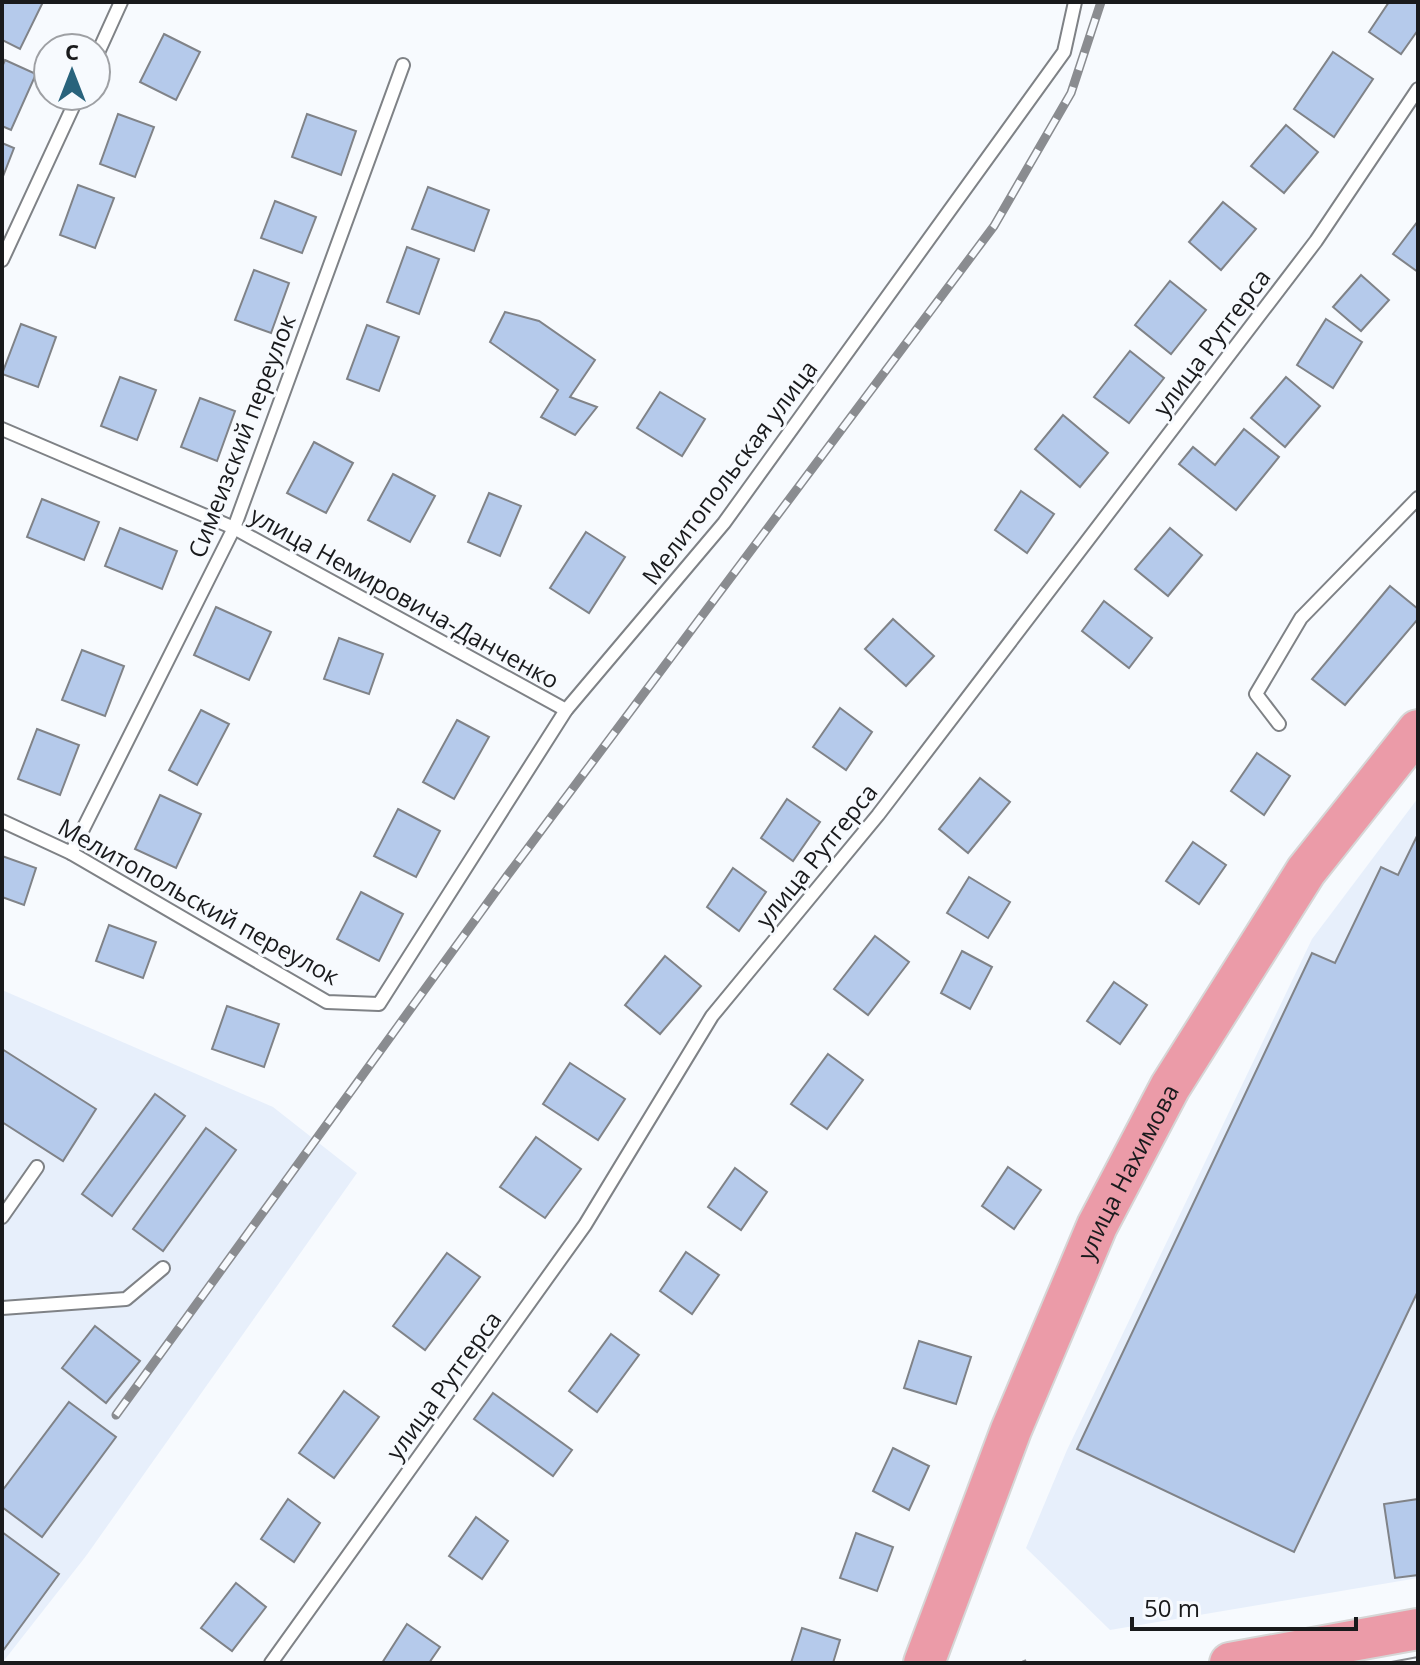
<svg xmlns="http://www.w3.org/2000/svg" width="1420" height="1665" font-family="'Open Sans',sans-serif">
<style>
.built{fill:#e7effb}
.building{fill:#b5caeb;stroke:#808388;stroke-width:2}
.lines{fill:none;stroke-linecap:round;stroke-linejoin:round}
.service-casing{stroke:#7f8286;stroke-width:16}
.primary-casing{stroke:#d6d6d6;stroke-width:44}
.path{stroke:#95979b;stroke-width:5;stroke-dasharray:4 6;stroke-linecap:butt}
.service{stroke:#fff;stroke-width:12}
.primary{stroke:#eb9ba8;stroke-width:40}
.tram{stroke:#8a8c90;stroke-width:2}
.rail-casing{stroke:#8a8c90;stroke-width:9}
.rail{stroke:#f7fafe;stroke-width:6;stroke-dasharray:18;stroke-linecap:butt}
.labels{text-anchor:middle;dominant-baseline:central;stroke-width:6;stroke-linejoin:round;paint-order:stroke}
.street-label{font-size:24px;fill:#191a1c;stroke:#f7fafe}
</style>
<rect width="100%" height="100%" fill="#f7fafe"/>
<g class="built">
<path d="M1418,798V1578L1110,1630L1026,1548L1067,1450L1312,939Z"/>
<path d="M2,990L273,1107L357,1173L86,1556L2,1663Z"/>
</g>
<g class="building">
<path d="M2,2H43L20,49L2,40Z"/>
<path d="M1389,2H1418V30L1401,54L1369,32Z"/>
<path d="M164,34L200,52L176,100L140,82Z"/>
<path d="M1333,52L1373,79L1334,137L1294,109Z"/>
<path d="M5,60L36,74L11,130L2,126V67Z"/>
<path d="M118,114L154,127L135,177L100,164Z"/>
<path d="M307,114L356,131L341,175L292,157Z"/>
<path d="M1286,125L1318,152L1284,193L1251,166Z"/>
<path d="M2,143L14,148L2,179Z"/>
<path d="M78,185L114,198L95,248L60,235Z"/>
<path d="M428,187L489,210L474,251L412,229Z"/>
<path d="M275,201L316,217L302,253L261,238Z"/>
<path d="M1223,202L1256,229L1221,270L1189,242Z"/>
<path d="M1418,221V272L1393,254Z"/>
<path d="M407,247L439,259L419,314L387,302Z"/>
<path d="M254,270L289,283L271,333L235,320Z"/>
<path d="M1361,275L1389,300L1361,331L1333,307Z"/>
<path d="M1170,281L1206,310L1171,354L1135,325Z"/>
<path d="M505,312L539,321L595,360L570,397L597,407L575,435L541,417L558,390L490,342Z"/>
<path d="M1326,319L1362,342L1333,388L1297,365Z"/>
<path d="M21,324L56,337L38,387L2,374Z"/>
<path d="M367,325L399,337L379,391L347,379Z"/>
<path d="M1130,351L1164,378L1129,423L1094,397Z"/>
<path d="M120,377L156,390L137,440L101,426Z"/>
<path d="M1286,377L1320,406L1285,447L1251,418Z"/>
<path d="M660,392L705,419L682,456L637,428Z"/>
<path d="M200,398L235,411L217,461L181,447Z"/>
<path d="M1063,415L1108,453L1080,487L1035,449Z"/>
<path d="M1244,429L1279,457L1236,510L1179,464L1193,447L1215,465Z"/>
<path d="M314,442L353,463L326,513L287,493Z"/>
<path d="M393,474L435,496L410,542L368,520Z"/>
<path d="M1021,491L1054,514L1027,553L995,530Z"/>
<path d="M489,493L521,506L500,556L468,542Z"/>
<path d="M42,499L99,522L84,560L27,537Z"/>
<path d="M120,528L177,551L162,589L105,566Z"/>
<path d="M1170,528L1202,555L1168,596L1135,569Z"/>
<path d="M586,532L625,557L589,613L550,588Z"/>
<path d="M1390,586L1418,609V619L1345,705L1312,679Z"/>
<path d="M1104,601L1152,638L1129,668L1082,631Z"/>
<path d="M216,607L271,632L249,680L194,655Z"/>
<path d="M893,619L934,656L906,686L865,649Z"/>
<path d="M339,638L383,654L369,694L324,679Z"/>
<path d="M82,650L124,666L105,716L62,700Z"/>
<path d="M840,708L872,732L846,770L813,747Z"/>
<path d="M201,710L229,724L197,785L169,770Z"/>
<path d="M457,720L489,737L454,799L423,782Z"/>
<path d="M37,729L79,745L60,795L18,779Z"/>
<path d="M1257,753L1290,776L1264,815L1231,791Z"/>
<path d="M980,778L1010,802L968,853L939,829Z"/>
<path d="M160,795L201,814L176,868L135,849Z"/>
<path d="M787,799L820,822L793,861L761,838Z"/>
<path d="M398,809L440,831L416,877L374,856Z"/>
<path d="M1418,834V1291L1294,1552L1077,1449L1312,953L1335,963L1381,867L1398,875Z"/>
<path d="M1193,842L1226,865L1199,904L1166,881Z"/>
<path d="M2,856L36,868L24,905L2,897Z"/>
<path d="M733,868L766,892L739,931L707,907Z"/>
<path d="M969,877L1010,902L988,938L947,913Z"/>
<path d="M361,892L403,914L379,961L337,939Z"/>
<path d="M109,925L156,942L143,978L96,961Z"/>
<path d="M875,936L909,962L868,1015L834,989Z"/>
<path d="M962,951L992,967L970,1009L941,993Z"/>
<path d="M665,956L701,986L660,1034L625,1005Z"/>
<path d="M1114,982L1147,1005L1120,1044L1087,1021Z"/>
<path d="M227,1006L279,1024L264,1067L212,1049Z"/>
<path d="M2,1049L96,1109L63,1161L2,1122Z"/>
<path d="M828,1054L863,1080L827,1129L791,1104Z"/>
<path d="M570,1063L625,1099L598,1140L543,1104Z"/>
<path d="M155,1094L185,1116L112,1216L82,1194Z"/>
<path d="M206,1128L236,1150L163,1251L133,1229Z"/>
<path d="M536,1137L581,1169L545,1218L500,1187Z"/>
<path d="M1008,1167L1041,1190L1014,1229L982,1206Z"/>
<path d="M735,1168L767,1192L741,1230L708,1207Z"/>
<path d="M686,1252L719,1275L692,1314L660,1291Z"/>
<path d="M447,1253L480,1277L425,1350L393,1326Z"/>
<path d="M95,1326L140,1361L106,1403L62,1368Z"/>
<path d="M611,1334L639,1355L597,1412L569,1391Z"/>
<path d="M919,1341L971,1357L956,1404L904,1388Z"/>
<path d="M344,1391L379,1417L334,1478L299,1453Z"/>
<path d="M493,1393L572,1450L553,1476L474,1419Z"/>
<path d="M69,1402L116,1437L42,1537L2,1507V1491Z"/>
<path d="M893,1448L929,1466L909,1510L873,1491Z"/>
<path d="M288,1499L320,1523L294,1562L261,1539Z"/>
<path d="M1418,1499V1575L1395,1578L1384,1504Z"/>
<path d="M476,1517L508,1541L482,1579L449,1556Z"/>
<path d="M2,1532L59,1574L2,1652Z"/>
<path d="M856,1533L893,1547L877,1591L840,1578Z"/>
<path d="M236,1583L266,1607L232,1651L201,1628Z"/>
<path d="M407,1624L440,1647L429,1663H382Z"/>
<path d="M802,1628L840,1640L833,1663H791Z"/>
</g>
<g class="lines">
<defs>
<g id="service">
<path d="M96,57L121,2"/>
<path d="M2,260L78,96"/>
<path d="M2,429L234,528L566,710"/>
<path d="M1279,724L1256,694L1301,618L1418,498"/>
<path d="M2,821L71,853L327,1002L379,1004L566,710L724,523L1064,52L1075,2"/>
<path d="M71,853L234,528L403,65"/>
<path d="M2,1217L37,1167"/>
<path d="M2,1308L126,1299L163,1268"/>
<path d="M271,1663L585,1225L712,1016L878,815L1316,241L1418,89"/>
</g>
<g id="primary">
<path id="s1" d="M924,1663L1011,1430L1097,1226L1170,1087L1306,871L1418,730"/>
<path d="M1230,1663L1418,1629"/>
</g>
</defs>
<use href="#service" class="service-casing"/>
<use href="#primary" class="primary-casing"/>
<path class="path" d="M1023,1663L1030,1660"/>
<use href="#service" class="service"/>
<use href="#primary" class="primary"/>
<path class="tram" d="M1386,1663L1418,1657"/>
<defs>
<path id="rail" d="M116,1415L507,876L994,226L1071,93L1101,2"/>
</defs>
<use href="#rail" class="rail-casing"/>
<use href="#rail" class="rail"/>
</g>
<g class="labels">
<g class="street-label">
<text transform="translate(1211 342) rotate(-53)">улица Рутгерса</text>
<text transform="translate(241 436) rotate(-69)">Симеизский переулок</text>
<text transform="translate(729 472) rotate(-53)">Мелитопольская улица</text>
<text transform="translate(405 597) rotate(29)">улица Немировича-Данченко</text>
<text transform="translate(816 855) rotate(-51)">улица Рутгерса</text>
<text transform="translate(199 901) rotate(29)">Мелитопольский переулок</text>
<text stroke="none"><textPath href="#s1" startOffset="532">улица Нахимова</textPath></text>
<text transform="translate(443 1385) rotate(-54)">улица Рутгерса</text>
</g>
</g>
<rect width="1420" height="1665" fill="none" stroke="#191a1c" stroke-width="8"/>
<g transform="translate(72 72)"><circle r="38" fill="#f7fafe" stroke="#9ea0a4" stroke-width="2"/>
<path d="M0-6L14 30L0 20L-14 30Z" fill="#29637c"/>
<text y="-12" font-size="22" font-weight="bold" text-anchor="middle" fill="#191a1c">С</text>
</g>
<path d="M1132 1617v12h224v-12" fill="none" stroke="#191a1c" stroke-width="4"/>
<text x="1144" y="1617" font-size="24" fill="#191a1c" stroke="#f7fafe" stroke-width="6" paint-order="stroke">50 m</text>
</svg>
